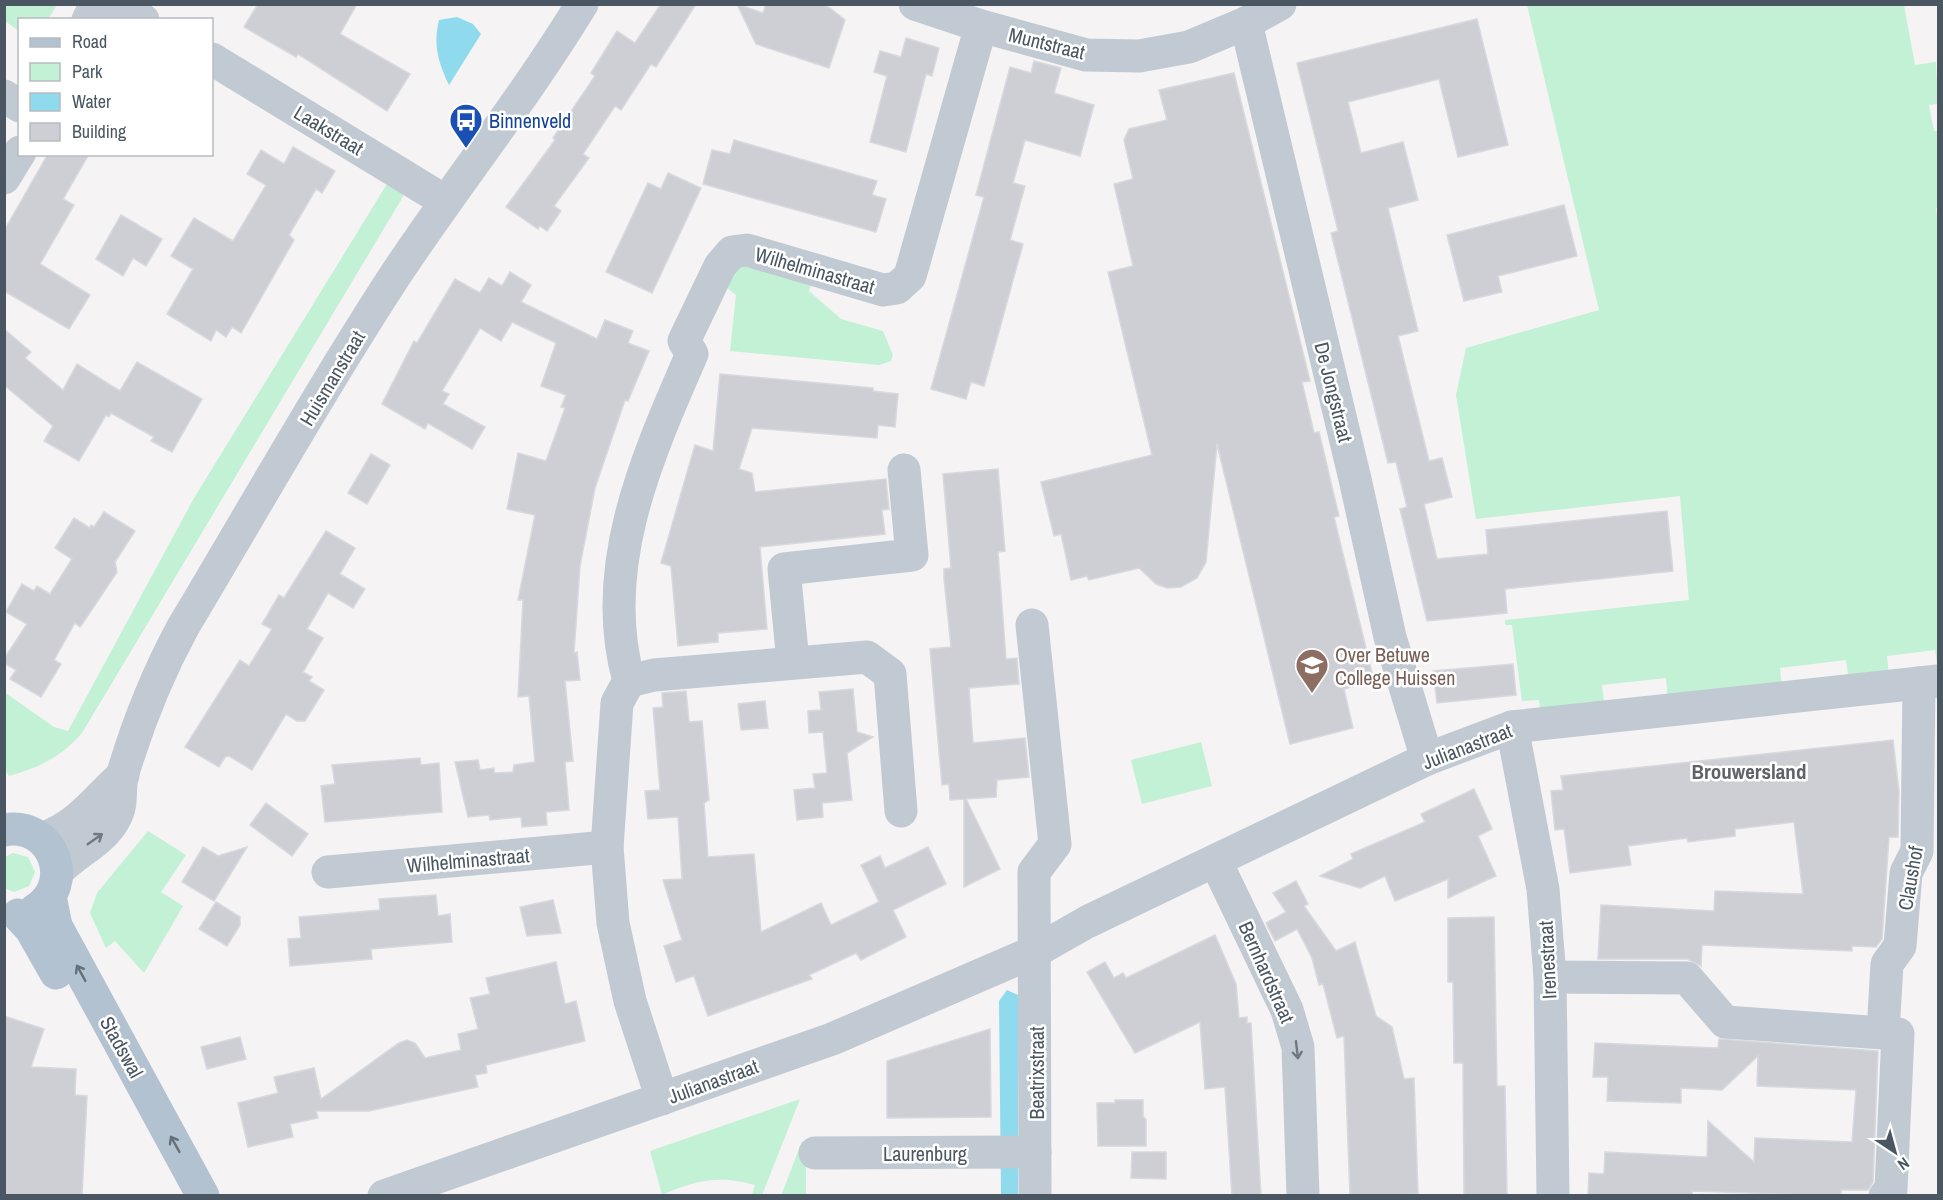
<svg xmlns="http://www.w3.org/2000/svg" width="1943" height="1200" font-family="'Archivo Narrow',sans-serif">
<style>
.green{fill:#c3f1d5}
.water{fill:#90daee}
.building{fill:#cdcfd5;stroke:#d7d9de;stroke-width:1.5}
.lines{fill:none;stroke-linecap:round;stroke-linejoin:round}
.minor{stroke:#c1cad2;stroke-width:33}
.major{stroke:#b3c2d1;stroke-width:33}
.oneway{stroke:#6e7983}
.oneway2{stroke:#64717d}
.labels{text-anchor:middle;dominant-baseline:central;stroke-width:5;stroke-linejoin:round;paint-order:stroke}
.street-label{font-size:20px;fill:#4a5661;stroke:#fff}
.transit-label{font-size:20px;fill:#164399;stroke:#fff;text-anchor:start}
.education-label{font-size:20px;fill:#785e54;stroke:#fff;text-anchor:start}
.neighbourhood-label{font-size:21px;font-weight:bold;fill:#5f6368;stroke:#fff}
</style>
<rect width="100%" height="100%" fill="#f5f3f3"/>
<g class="green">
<path d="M4,5L5,4L57,5L48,19L20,20L19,31L5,21Z"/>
<path d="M1527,5H1904L1915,65L1936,62L1938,104L1929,105L1934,131H1938V207L1936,208L1938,223V671L1935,650L1887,656L1889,678L1849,682L1846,660L1780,668L1782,690L1668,702L1666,678L1602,685L1605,709L1541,715L1539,700L1522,701L1512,625H1505V620L1689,600L1680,496L1476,519L1456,395L1466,348L1599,310Z"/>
<path d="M387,184L404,195L82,733C62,756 39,768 9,776L5,769L4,692L54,727L68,731L194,498Z"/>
<path d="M742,265L812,281L809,291L841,319L883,331L893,355L891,361L879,365L730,351L736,295L726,287L732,272Z"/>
<path d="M1201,742L1212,786L1142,804L1131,760Z"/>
<path d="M148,831L186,855L161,892L183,906L144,973L115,941L106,948L90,913L97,893Z"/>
<path d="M13,853L28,857L35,872L29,886L14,892L4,888L5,857Z"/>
<path d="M800,1099L762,1195H752L755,1185C720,1175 695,1180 662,1195L650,1151Z"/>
<path d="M802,1141L806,1145V1195L781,1196Z"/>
</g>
<g class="water">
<path d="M457,17L473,24L481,34L449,85C438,62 433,45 439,20Z"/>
<path d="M1007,990L1018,995V1195H1001L999,1001Z"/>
</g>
<g class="building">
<path d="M258,4H357L340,34L410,74L387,111L298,54L296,57L244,27Z"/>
<path d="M661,4H696L656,67L651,64L621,110L615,106L583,154L589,158L554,206L561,211L547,231L540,226L538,229L506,207L555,140L553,138L595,76L591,73L617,31L635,43Z"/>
<path d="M737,4L763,13L766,4H823L830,8L845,20L829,68L756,44Z"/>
<path d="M1477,19L1508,145L1458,157L1439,79L1348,102L1361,153L1403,142L1418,200L1388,208L1418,331L1398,336L1429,461L1442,458L1452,497L1424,504L1437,559L1488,554L1486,530L1667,511L1673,571L1505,589L1507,613L1427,621L1400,509L1407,507L1396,462L1388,463L1331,233L1338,231L1297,63Z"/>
<path d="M906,38L939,48L932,76L926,74L906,152L870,142L887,76L874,72L880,51L901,57Z"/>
<path d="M1034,61L1061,68L1054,93L1094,105L1080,156L1025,140L1013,183L1025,186L1010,240L1023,244L984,386L971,382L966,399L931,389L984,197L976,195L1010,67L1031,73Z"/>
<path d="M1234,73L1310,381L1302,382L1314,433L1319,432L1339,516L1334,517L1374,681L1344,689L1353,728L1290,744L1217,444L1206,562L1197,578L1181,587L1167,588L1156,584L1139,568L1089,580L1087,576L1071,580L1061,534L1054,536L1041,482L1152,455L1108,272L1133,266L1114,184L1133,179L1124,140L1129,129L1167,120L1159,90Z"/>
<path d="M734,140L877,181L872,195L886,199L876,232L703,184L712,150L730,154Z"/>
<path d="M293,147L335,171L322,193L316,189L289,235L294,240L241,333L232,327L226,337L216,330L211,341L167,314L193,269L171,256L194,218L233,241L266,185L247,174L261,150L284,164Z"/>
<path d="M48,154H89L63,199L74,205L40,264L90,295L69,329L4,291V231Z"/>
<path d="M668,173L701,188L652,293L606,272L648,183L661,189Z"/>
<path d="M1564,205L1577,256L1498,276L1502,292L1464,301L1447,235Z"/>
<path d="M121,215L162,239L146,266L133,258L123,276L96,259Z"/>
<path d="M510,272L531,285L521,302L597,339L605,320L633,331L628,343L649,351L628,401L625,400L595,488L580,566L574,653L577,652L580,680L565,681L573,761L565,762L569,810L546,812L547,825L522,827L521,817L490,820L489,815L468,817L455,762L478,760L480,770L494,768V773L513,772L514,765L535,762L529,696L518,697L523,600H518L535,515L507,509L518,453L546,461L565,408L561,407L566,395L541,386L556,343L512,322L501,341L480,328L442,391L449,394L443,404L485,427L472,449L428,423L425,429L382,404L414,341L417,343L455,279L480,293L489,278L502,286Z"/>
<path d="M4,329L31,352L25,358L63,390L77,364L120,391L137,362L202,399L172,452L151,441L154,437L111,413L109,417L106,415L79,461L44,441L53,426L4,385Z"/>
<path d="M720,374L873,388V391L898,394L895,427L878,425L877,438L752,428L739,469L752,473L755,492L886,479L889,509L882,510L885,534L760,547L767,629L718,633V642L678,646L671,566L661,563L695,445L713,451Z"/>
<path d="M371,454L390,465L367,504L348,493Z"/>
<path d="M998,469L1005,551L998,552L1006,659L1017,658L1019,684L969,688L973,743L1025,738L1029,777L997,780L996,797L966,799L1000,869L964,887V799L950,800L949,784L942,785L930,649L951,647L944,579V569L951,568L943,474Z"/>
<path d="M104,512L135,531L115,562L117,572L85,620L80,627L75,623L54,660L61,664L41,697L10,679L16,670L4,663V659L27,624L6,612L22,584L34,591L37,586L50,594L72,559L55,548L74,518L90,528L91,525L94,527Z"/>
<path d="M326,531L355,548L340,574L365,589L353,608L328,593L307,629L323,638L303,672L312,677L309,681L324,690L305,721H297L286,714L252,770L229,756L225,757L219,767L185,747L240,660L249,666L272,629L262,624L279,595L284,598Z"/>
<path d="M1513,664L1516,695L1437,703L1433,671Z"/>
<path d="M853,689L857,732L873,737L847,753L852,800L822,803L823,817L797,820L794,790L815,788L813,774L827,773L823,732L809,733L808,711L821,710L819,692Z"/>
<path d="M686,691L689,722L702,721L709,800L704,803L708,857L754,854L761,932L821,903L831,925L879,902L861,865L880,856L885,868L928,847L946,884L893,910L906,937L861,960L856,953L809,975L812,979L708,1016L694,976L676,982L664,946L682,940L663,880L682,879L678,817L648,819L645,791L660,790L653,708L663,707L662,693Z"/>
<path d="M765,701L768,728L741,730L738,704Z"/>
<path d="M1893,740L1899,792L1898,837H1889L1882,939L1876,947L1852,946V951L1702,945L1701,966L1687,959H1598L1601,905L1714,911L1715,891L1803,894L1794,822L1735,829V836L1688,842L1687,838L1628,846L1631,865L1570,873L1564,829L1555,830L1551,791L1563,790L1561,776Z"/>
<path d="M420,758L421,765L439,763L442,812L325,822L321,786L335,784L332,765Z"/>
<path d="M1474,789L1492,829L1478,836L1496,876L1448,898V879L1395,901L1385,876L1360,888L1320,876L1353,859L1351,854L1425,822L1421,814Z"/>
<path d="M266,803L308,834L292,856L250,825Z"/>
<path d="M203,847L218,856L247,847L214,901L182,882Z"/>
<path d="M1296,881L1308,904L1304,906L1336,951L1355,942L1376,1016L1392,1027L1404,1079L1414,1078L1418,1194L1350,1196L1344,1036L1337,1038L1323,984L1319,985L1312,958L1297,929L1275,941L1266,923L1286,912L1273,893Z"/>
<path d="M436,895L438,916L450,914L452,942L371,949L372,959L290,966L288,939L301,938L299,917L380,910L379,899Z"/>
<path d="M553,900L561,933L527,936L520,907Z"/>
<path d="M216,902L240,917V925L227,946L199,929Z"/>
<path d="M1494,917L1497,1086H1505L1507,1196H1464L1463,1063H1454L1453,982H1448V918Z"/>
<path d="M1215,935L1236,984L1239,1018L1247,1017V1023H1251L1261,1196H1232L1225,1087L1205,1089L1200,1022L1135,1053L1087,972L1105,962L1114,978L1123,973L1126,978Z"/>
<path d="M556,962L565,1004L576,1001L585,1041L486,1065L487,1073L475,1075L478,1087L369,1111H316L318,1118L290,1124L293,1137L248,1147L238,1103L278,1093L274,1077L314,1068L321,1099L399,1043L407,1040L415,1043L425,1058L461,1050L458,1034L478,1029L470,998L490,994L486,978Z"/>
<path d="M4,1016L44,1029L31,1067L76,1069L75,1095L87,1096L82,1196H4Z"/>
<path d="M990,1029L991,1117L887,1118V1061Z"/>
<path d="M240,1037L246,1059L207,1069L201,1047Z"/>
<path d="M1719,1039L1878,1051L1873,1182L1868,1190H1841V1196L1692,1191V1196H1588L1589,1173L1604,1174L1605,1152L1707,1157L1708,1121L1754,1162L1755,1138L1852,1142L1856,1090L1757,1086L1758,1056L1722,1090L1681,1088V1103L1607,1101L1608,1077H1593L1595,1043L1718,1048Z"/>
<path d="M1115,1100H1143V1116L1146,1120V1146H1098L1097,1103H1115Z"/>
<path d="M1132,1152H1166V1179L1131,1178Z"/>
</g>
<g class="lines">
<g class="minor">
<path d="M117,4L143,20"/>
<path d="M915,4L981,26L1086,55L1139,56L1189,47L1246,23L1280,4"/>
<path d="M88,20L96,4"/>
<path d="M1246,23L1355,479L1390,637L1427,759"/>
<path d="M212,59L445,201"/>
<path d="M4,96L20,106"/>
<path d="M4,178L20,152"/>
<path d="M1032,625L1055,844L1034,872L1035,1196"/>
<path d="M793,662L784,569L912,555L904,470"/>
<path d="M629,681L654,675L867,657L890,674L901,811"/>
<path d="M1512,727L1543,889L1550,977L1553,1196"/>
<path d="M42,839C80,825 95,800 123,775"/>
<path d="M1216,862L1287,1010L1298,1047L1303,1196"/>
<path d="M58,871C73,855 99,842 110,826C126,804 117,794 123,773C138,723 158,673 183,627C253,510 320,391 394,277C455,185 524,99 582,4"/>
<path d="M328,872L607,847"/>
<path d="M1550,977L1687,978L1725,1022L1898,1034L1891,1189L1885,1196"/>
<path d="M1883,1032L1887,964L1900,946L1906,873L1917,851L1919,683"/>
<path d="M662,1099L630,1001L613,923L607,847L617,703L629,681C597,568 647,457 692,354L684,341L720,266L732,252L747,250L883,290L897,288L910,276L981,26"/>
<path d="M815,1153L1035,1152"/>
<path d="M384,1196L832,1039L1036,951L1087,922L1427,759L1512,727L1938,681"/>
</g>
<g class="major">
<path d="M4,830C53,821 77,884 35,910"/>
<path d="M50,896L56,926L203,1196"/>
<path d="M18,915L31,929L56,973"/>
</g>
</g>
<defs><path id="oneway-shaft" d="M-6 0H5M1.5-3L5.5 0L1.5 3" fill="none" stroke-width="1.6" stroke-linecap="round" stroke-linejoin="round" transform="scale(1.5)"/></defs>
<g class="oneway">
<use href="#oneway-shaft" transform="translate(95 839) rotate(-35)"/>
<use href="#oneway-shaft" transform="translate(1297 1050) rotate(83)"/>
</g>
<g class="oneway2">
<use href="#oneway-shaft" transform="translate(81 973) rotate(-119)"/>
<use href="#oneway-shaft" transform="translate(175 1144) rotate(-119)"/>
</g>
<defs>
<symbol id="bus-pin" viewBox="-11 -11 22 30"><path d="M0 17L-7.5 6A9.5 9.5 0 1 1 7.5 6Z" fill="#1a4fb4" stroke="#fff"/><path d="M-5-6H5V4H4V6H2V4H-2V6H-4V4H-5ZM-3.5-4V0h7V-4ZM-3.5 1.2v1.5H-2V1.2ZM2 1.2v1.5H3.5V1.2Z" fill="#fff"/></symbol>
<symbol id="school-pin" viewBox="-11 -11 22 30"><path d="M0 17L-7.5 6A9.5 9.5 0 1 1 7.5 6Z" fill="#8d6e63" stroke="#fff"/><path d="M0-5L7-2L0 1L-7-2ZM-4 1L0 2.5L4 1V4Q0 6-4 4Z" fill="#fff"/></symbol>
</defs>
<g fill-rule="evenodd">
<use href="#bus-pin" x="447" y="101" width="38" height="52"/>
<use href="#school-pin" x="1293" y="646" width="38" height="52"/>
</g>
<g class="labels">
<g class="street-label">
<text transform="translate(1047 43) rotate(14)">Muntstraat</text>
<text transform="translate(329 130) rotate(31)">Laakstraat</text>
<text transform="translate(815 270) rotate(16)">Wilhelminastraat</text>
<text transform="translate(332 378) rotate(-59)">Huismanstraat</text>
<text transform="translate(1334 392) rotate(76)">De Jongstraat</text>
<text transform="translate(1467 746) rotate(-21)">Julianastraat</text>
<text transform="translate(468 860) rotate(-5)">Wilhelminastraat</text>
<text transform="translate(1910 878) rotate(-80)">Claushof</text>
<text transform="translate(1547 960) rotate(-93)">Irenestraat</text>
<text transform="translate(1267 972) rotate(66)">Bernhardstraat</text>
<text transform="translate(122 1047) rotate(61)">Stadswal</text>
<text transform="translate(1036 1073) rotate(-90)">Beatrixstraat</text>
<text transform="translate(713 1081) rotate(-20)">Julianastraat</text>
<text x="925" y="1153">Laurenburg</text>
</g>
<g class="transit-label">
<text x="489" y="120">Binnenveld</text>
</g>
<g class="education-label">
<text x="1335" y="654">Over Betuwe<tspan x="1335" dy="23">College Huissen</tspan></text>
</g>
<g class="neighbourhood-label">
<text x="1749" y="771">Brouwersland</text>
</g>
</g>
<rect width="1943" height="1200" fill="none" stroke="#4a5661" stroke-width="12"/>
<rect x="18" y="18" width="195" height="138" fill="#ffffff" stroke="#b7bbc0" stroke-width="1.5"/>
<rect x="30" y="38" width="30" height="9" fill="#b3c2d1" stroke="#b7bbc0" stroke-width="1.5"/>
<text x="72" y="48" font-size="18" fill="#4a5661">Road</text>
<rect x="30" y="63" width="30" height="18" fill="#c3f1d5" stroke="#b7bbc0" stroke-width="1.5"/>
<text x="72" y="78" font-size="18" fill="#4a5661">Park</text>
<rect x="30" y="93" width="30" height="18" fill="#90daee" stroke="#b7bbc0" stroke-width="1.5"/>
<text x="72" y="108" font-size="18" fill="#4a5661">Water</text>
<rect x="30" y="123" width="30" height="18" fill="#cdcfd5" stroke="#b7bbc0" stroke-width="1.5"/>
<text x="72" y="138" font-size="18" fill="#4a5661">Building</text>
<g transform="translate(1895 1152) rotate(144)" stroke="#ffffff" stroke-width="4.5" paint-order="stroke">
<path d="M0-4.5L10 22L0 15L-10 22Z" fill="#4a5661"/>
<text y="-9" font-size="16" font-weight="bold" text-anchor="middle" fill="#4a5661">N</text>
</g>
</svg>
